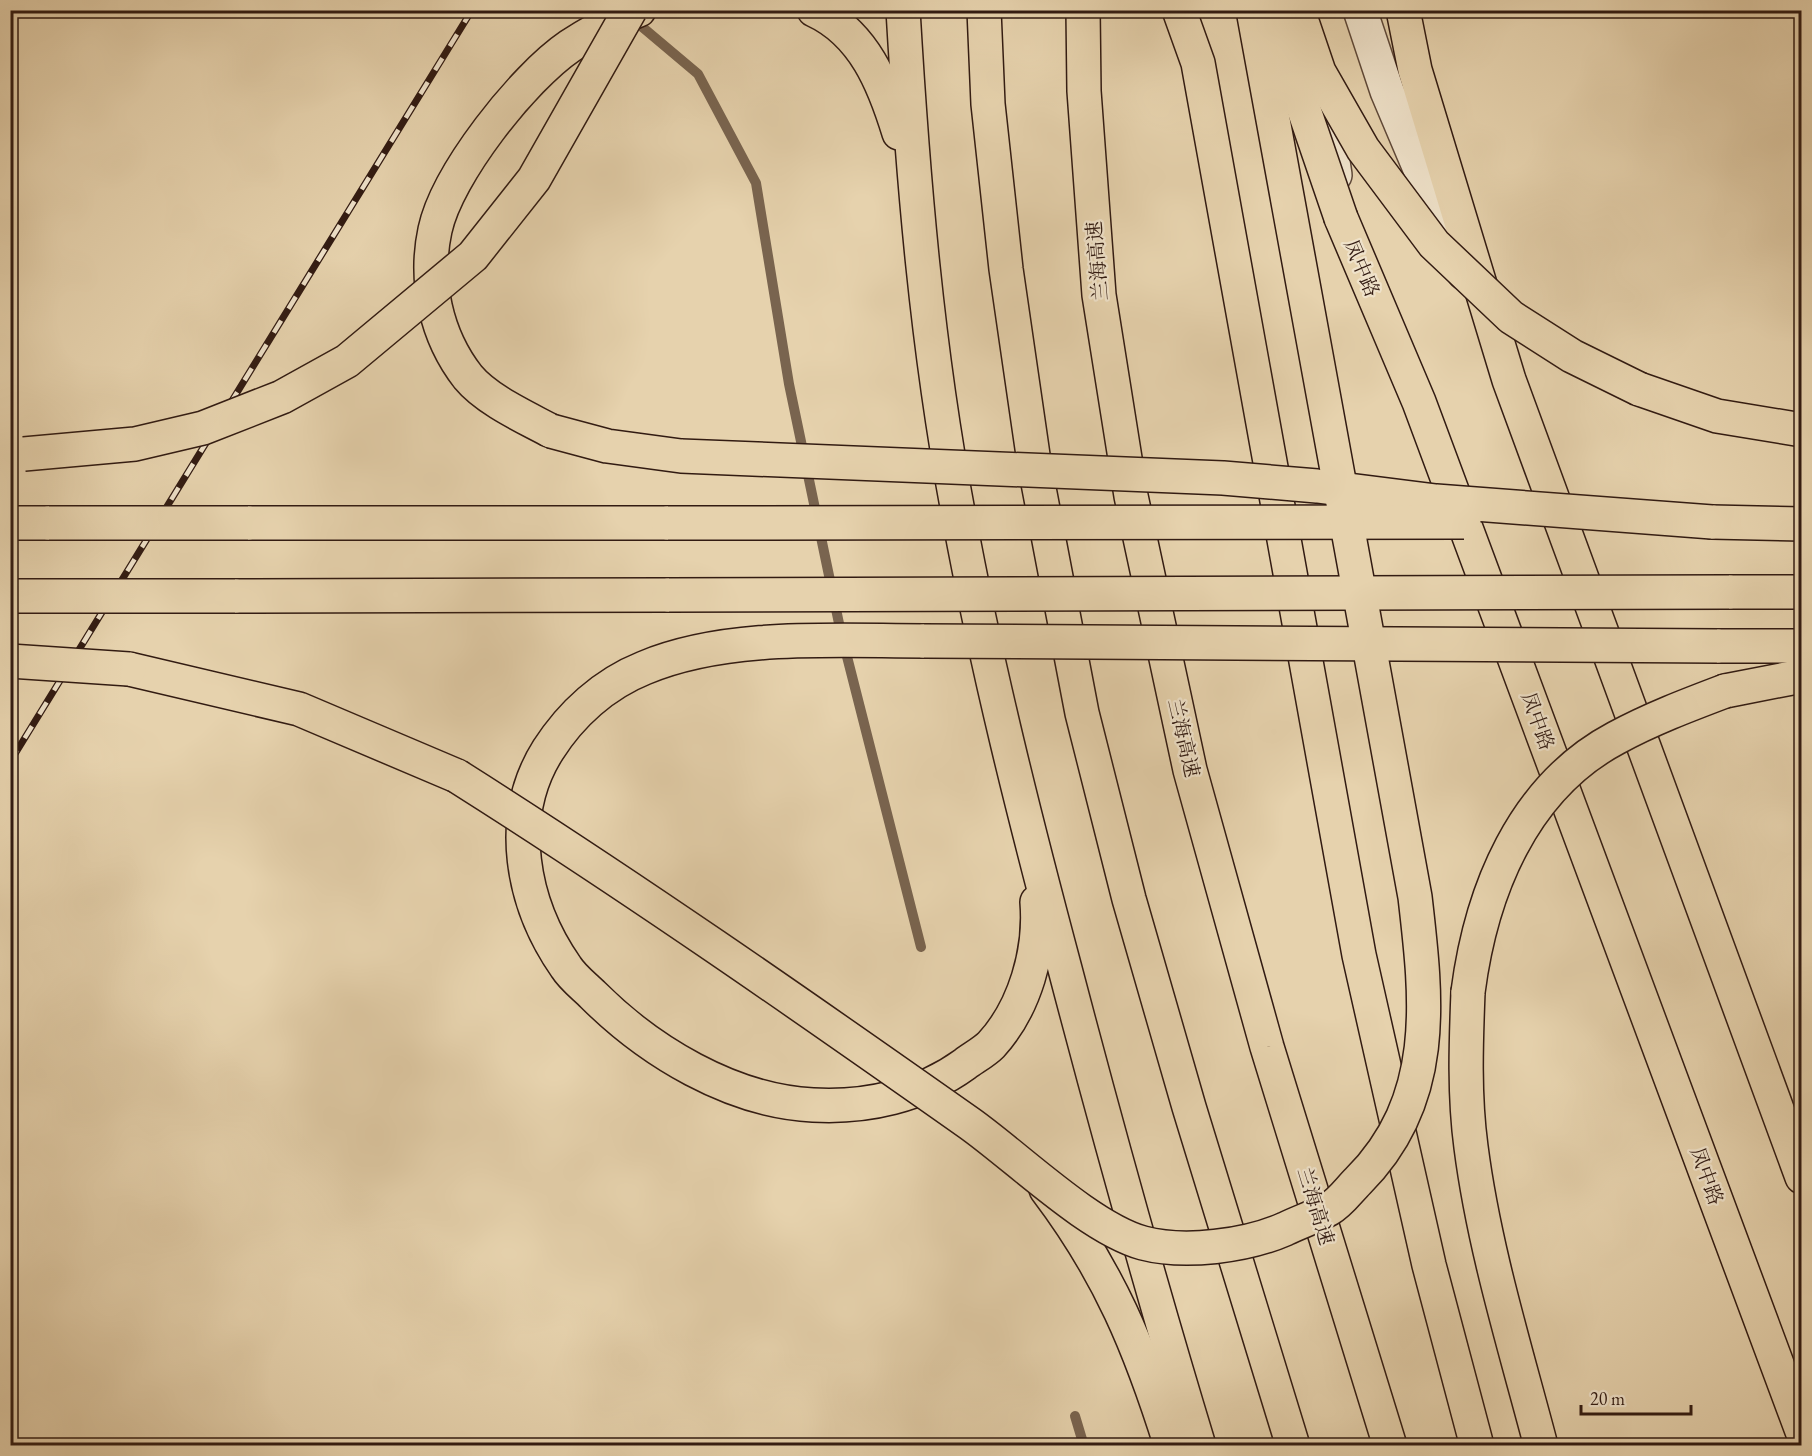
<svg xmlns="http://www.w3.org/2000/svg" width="1812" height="1456" font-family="'EB Garamond','Noto Serif SC',serif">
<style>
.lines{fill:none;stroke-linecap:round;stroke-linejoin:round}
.stream{stroke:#79644f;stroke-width:10}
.tertiary-casing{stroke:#5f4939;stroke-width:36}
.primary-casing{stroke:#321b12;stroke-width:36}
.motorway-casing{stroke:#321b12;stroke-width:36}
.tertiary{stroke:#efe2ca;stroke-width:33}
.primary{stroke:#e6d2ad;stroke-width:33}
.motorway{stroke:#e6d2ad;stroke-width:33}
.rail-casing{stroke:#321b12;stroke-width:7}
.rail{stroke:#efe2ca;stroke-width:4.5;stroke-dasharray:14;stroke-linecap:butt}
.primary-bridge-casing{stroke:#321b12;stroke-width:36;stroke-linecap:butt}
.motorway-bridge-casing{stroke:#321b12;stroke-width:36;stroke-linecap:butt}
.primary-bridge{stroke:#e6d2ad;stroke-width:33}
.motorway-bridge{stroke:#e6d2ad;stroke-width:33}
.labels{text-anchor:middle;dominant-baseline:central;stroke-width:4.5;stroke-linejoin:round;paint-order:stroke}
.street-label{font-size:20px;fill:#321b12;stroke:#efe2ca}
</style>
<rect width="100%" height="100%" fill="#e6d2ad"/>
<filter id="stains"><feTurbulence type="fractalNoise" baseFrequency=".00333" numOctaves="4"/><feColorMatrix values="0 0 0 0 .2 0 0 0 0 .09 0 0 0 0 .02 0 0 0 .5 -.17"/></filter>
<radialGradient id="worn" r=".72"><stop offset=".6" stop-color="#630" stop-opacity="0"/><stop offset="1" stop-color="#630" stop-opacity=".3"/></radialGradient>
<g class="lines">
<g class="stream">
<path d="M641,26L698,74L756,183L789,384L841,633L921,947"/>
<path d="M1075,1416L1084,1446"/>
</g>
<defs>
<g id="tertiary">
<path d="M1360,10L1387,91L1464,273"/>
<path d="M1320,75L1335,175"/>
</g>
<g id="primary">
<path d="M1403,10L1415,70L1509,380L1802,1177"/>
<path d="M1341,218L1419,402L1802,1431"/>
</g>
<g id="motorway">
<path d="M814,10C864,33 884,84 899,133"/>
<path d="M903,10C913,180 927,349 959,517C987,669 1025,819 1065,969C1107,1129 1151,1288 1199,1446"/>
<path d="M984,10L988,104L1006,269L1034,462L1082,713L1129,899L1189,1107L1293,1446"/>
<path d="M1083,10L1084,91L1099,295L1131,496L1190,770L1267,1047L1390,1446"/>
<path d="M1179,10L1198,63L1359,955L1429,1265L1477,1446"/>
<path d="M1639,389L1717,416L1802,430"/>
<path d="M551,431C525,417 487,400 468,377C436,336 424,281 435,230C447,174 523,78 570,46C591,32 616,19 639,10"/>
<path d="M1712,522L1802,524"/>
<path d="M10,523H49"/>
<path d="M248,523H668"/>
<path d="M1729,592H1802"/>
<path d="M235,596L669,595"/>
<path d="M924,641C836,641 727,633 644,668C604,684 571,714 548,750C505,818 522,904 566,967C573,978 584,986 593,995C649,1051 731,1101 813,1105C866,1108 921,1096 965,1064C973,1058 984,1052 991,1045C1025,1008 1041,951 1037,902"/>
<path d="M1717,646H1802"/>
<path d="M129,669L299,709L457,776"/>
<path d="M1725,691L1802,676"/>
<path d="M1468,992C1466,1043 1464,1095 1471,1147C1484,1248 1515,1347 1541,1446"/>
<path d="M1046,1189C1109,1272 1140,1347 1171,1446"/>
</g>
</defs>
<use href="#tertiary" class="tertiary-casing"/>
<use href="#primary" class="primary-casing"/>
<use href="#motorway" class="motorway-casing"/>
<use href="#tertiary" class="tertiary"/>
<use href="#primary" class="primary"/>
<use href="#motorway" class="motorway"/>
<defs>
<path id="rail" d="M10,762L472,10"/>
</defs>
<use href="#rail" class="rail-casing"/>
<use href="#rail" class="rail"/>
<defs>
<path id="primary-bridge" d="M1277,10L1301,101L1341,218"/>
<g id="motorway-bridge">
<path d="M1298,10L1319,72L1363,149L1434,244L1511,317L1572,356L1639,389"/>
<path d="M551,431L607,446L681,456L1223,478L1317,486L1436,501L1712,522"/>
<path d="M24,454L135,444L203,428L282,397L347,361L473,256L534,179L630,10"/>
<path d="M49,523H248"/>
<path d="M668,523L1464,522"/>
<path d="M669,595L1729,592"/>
<path d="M10,596H235"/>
<path d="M924,641L1717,646"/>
<path d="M10,661L129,669"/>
<path d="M457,776C631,886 800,1004 969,1123C1017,1157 1089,1228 1143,1243C1185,1254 1246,1246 1285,1229C1299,1222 1315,1217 1329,1209C1340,1203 1349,1190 1358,1181C1439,1100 1427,1000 1415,897L1253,10"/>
<path d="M1468,992C1481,892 1522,788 1616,738C1651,719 1688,705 1725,691"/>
</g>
</defs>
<use href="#primary-bridge" class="primary-bridge-casing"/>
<use href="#motorway-bridge" class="motorway-bridge-casing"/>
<use href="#primary-bridge" class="primary-bridge"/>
<use href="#motorway-bridge" class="motorway-bridge"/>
</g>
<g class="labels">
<g class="street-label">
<text transform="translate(1097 261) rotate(-95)">兰海高速</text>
<text transform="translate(1362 268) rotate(67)">凤中路</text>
<text transform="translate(1538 721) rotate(70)">凤中路</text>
<text transform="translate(1184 738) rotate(77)">兰海高速</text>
<text transform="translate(1707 1176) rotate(70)">凤中路</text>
<text transform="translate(1316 1206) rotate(73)">兰海高速</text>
</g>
</g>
<rect width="1812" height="1456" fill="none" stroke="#e6d2ad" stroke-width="36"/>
<rect x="12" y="12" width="1788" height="1432" fill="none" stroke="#321b12" stroke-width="3"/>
<rect x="18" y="18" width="1776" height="1420" fill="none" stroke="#321b12" stroke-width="1.5"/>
<path d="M1581 1405v9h110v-9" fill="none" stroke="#321b12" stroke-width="3"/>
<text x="1590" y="1405" font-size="18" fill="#321b12" stroke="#efe2ca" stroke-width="4.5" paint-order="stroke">20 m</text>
<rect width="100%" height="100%" filter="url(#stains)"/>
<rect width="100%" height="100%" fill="url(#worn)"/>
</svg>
